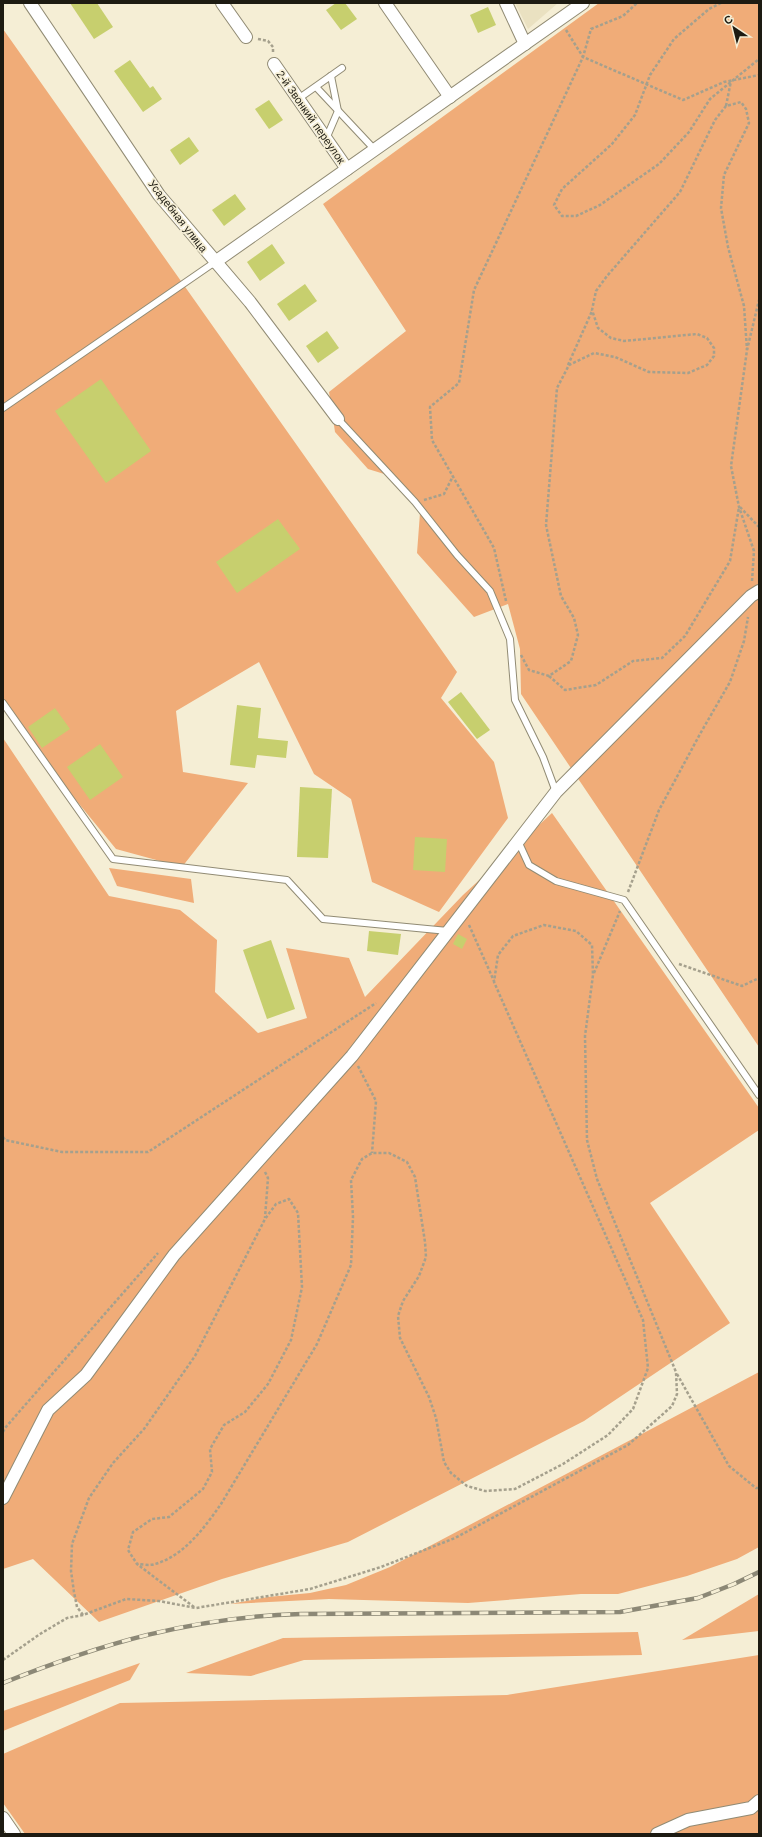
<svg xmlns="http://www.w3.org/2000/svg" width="762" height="1837" font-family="Arial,sans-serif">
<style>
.built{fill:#eae1c1}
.green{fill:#f0ac78}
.building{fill:#c7cf6e}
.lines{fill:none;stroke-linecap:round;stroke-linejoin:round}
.service-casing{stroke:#918b74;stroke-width:8}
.minor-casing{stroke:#918b74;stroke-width:14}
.path{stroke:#a5a08d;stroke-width:2.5;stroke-dasharray:3 2;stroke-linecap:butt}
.service{stroke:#fff;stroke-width:6}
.minor{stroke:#fff;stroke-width:12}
.rail-casing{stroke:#8c8876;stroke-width:4.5}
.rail{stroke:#f5eed5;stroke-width:3;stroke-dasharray:9;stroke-linecap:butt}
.labels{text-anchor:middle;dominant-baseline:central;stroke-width:3.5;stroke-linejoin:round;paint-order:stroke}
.street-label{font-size:11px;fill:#1d1b12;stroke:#f5eed5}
</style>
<rect width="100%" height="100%" fill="#f5eed5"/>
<path class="built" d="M515,3H558L528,29Z"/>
<g class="green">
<path d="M599,3H759V1047L521,694L520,649L508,604L474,617L417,553L420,513L394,477L368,469L335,432L329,392L406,331L323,204Z"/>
<path d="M3,29L457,672L441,698L494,762L508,818L439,912L372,882L351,799L314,774L259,662L176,711L183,772L248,783L182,867L116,849L57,777L3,699Z"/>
<path d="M3,738L109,896L180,910L217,940L215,992L258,1033L307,1018L286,948L349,958L365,997L463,895L552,813L759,1108V1130L650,1203L730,1323L584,1421L348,1542L222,1579L99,1622L33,1559L3,1569Z"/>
<path d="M109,868L191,879L194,903L117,886Z"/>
<path d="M759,1372V1547L737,1559L687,1576L618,1594H581L468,1603L329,1599L230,1604L268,1597L310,1593L346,1585L390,1567Z"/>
<path d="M759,1594V1631L682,1640Z"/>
<path d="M638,1632L642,1655L304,1660L251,1676L186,1673L283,1638Z"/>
<path d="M759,1655V1834H25L3,1803V1754L120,1703L507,1695Z"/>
<path d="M140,1663L130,1680L3,1731V1711Z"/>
</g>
<g class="building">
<path d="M70,3H97L113,27L94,39Z"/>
<path d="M336,3H345L357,19L341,30L326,10Z"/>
<path d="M488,7L496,25L478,33L470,15Z"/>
<path d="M130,60L150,88L153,86L162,99L143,112L114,71Z"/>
<path d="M269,100L283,120L269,129L255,109Z"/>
<path d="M189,137L199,151L180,165L170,150Z"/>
<path d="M235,194L246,209L224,226L212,210Z"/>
<path d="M272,244L285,263L260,281L247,262Z"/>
<path d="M305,284L317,301L289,321L277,304Z"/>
<path d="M327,331L339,348L318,363L306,346Z"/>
<path d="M101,379L151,451L106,483L55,411Z"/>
<path d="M278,519L300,549L237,593L216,562Z"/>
<path d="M461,692L490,730L477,739L448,702Z"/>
<path d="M237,705L261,708L258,738L288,741L286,758L257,755L255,768L230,765Z"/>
<path d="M55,708L70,729L42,748L28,727Z"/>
<path d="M100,744L123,777L90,800L67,767Z"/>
<path d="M300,787L332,789L328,858L297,857Z"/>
<path d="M415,837L447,839L445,872L413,870Z"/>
<path d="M369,931L401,934L398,955L367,951Z"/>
<path d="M458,934L467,939L462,949L453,944Z"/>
<path d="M271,940L295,1009L267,1019L243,950Z"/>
</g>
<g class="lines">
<defs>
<g id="service">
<path d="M316,87L375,150"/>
<path d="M298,99L342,68"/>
<path d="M326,139L338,111L331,76"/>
<path d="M3,408L215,262"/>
<path d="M338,419L415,502L457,555L490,591L510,639L515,700L543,757L556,792"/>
<path d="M3,703L113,859L287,880L323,919L448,931"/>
<path d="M518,841L529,865L556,881L624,900L759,1095"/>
</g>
<g id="minor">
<path d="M30,3L159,195L250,302L338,419"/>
<path d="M222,3L246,37"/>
<path d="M385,3L450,97"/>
<path d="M506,3L525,44"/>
<path d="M274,64L347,169"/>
<path d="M215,262L583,3"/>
<path d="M3,1498L48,1410L86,1375L174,1255L352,1056L556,792L751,596L759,591"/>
<path d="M3,1818L14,1834"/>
<path d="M657,1834L688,1820L751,1808L759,1801"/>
</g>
</defs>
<use href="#service" class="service-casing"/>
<use href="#minor" class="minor-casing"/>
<g class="path">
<path d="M721,3L709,9L674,39L650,75L635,115L612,144L562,189L554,205L562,216H576L600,205L659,164L689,132L710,99L759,59"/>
<path d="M566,30L583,57L683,100L724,82L759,75"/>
<path d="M258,39L268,41L273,47V52"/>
<path d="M726,106L731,81"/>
<path d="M568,365L592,311"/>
<path d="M424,500L444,494L453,476"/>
<path d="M740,507L759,527"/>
<path d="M752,581L754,551L739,507L731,466L747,350L759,300"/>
<path d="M506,601L494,548L432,440L430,407L459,383L474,290L583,57L591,29L623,16L637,3"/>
<path d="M521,655L529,670L549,676L571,661L578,635L574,618L561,596L546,525L557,388L569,365L594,353L615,357L649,372L688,373L707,365L714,356V348L707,338L697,334L624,341L611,338L598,328L592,310L596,291L607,276L680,192L715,120L726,106L741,102L746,109L749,123L724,175L721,208L728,247L744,306L747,350"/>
<path d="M549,676L565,690L596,685L633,661L662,658L685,636L730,561L739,507"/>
<path d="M628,892L659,810L700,734L730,682L744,641L748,617"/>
<path d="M469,925L494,981"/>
<path d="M679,964L742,986L759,978"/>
<path d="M594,973L620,911"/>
<path d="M358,1066L376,1101L372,1153"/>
<path d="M3,1137L5,1140L62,1152H148L376,1003"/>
<path d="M265,1172L268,1178L265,1218"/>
<path d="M677,1374L729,1466L756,1488H759"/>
<path d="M3,1432L5,1428L158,1253"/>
<path d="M83,1615L77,1607L74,1592L71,1571L72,1544L89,1498L113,1463L144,1429L195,1356L265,1219L276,1204L289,1199L298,1213L302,1287L291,1340L268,1384L245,1412L224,1425L210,1449L212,1472L203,1489L169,1517L152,1519L133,1532L128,1550L137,1564L194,1607"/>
<path d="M3,1660L40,1634L67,1618L83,1615L126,1599L159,1601L196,1608L310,1589L381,1567L455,1538L628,1445L672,1406L677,1394L676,1372L597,1179L587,1140L585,1036L593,975L592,945L576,931L544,925L513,936L498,955L494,982L643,1320L648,1368L633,1409L608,1435L563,1464L515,1489L485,1491L467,1486L451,1473L444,1462L436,1418L429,1397L400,1338L398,1316L403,1301L419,1276L426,1257L425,1242L415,1177L407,1162L389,1153H372L362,1159L351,1180L353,1217L351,1265L317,1344L221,1504C205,1527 184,1556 155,1564C150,1566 142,1564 137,1564"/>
</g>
<use href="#service" class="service"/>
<use href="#minor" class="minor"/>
<defs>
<path id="rail" d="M3,1683C103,1643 192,1617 301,1614L620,1612L698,1598L734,1584L759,1572"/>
</defs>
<use href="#rail" class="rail-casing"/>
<use href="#rail" class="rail"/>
</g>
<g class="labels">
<g class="street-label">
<text transform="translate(311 117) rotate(55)">2-й Звонкий переулок</text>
<text transform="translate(178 216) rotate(52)">Усадебная улица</text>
</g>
</g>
<rect width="762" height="1837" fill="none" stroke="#1d1b12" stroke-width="8"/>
<g transform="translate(734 28) rotate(325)" stroke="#f5eed5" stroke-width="3" paint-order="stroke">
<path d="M0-3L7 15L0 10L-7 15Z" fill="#1d1b12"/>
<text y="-6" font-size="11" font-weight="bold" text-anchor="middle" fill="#1d1b12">С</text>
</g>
</svg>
